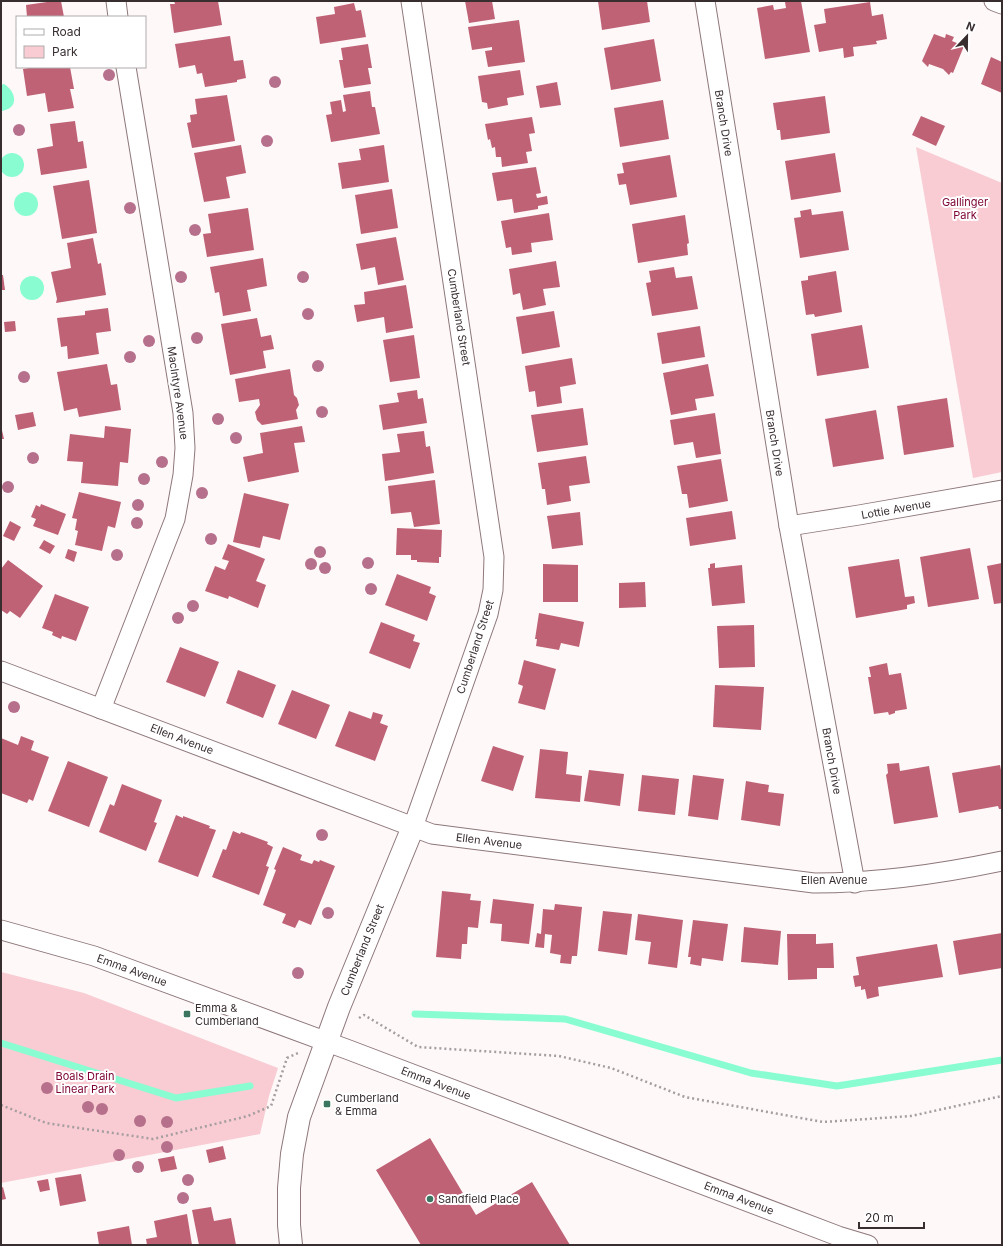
<svg xmlns="http://www.w3.org/2000/svg" width="1003" height="1246" font-family="Inter,sans-serif">
<style>
.green{fill:#f8ccd2}
.water{fill:#8afcd2}
.lines{fill:none;stroke-linecap:round;stroke-linejoin:round}
.stream{stroke:#8afcd2;stroke-width:7}
.building{fill:#bf6276}
.minor-casing{stroke:#8e777a;stroke-width:21}
.tertiary-casing{stroke:#8e777a;stroke-width:24}
.path{stroke:#a59d9f;stroke-width:2.5;stroke-dasharray:2 3;stroke-linecap:butt}
.minor{stroke:#fff;stroke-width:19}
.tertiary{stroke:#fff;stroke-width:22}
.tree{fill:#b6708b}
.poi-dot{fill:#3b7661;stroke:#fff;stroke-width:1.5}
.labels{text-anchor:middle;dominant-baseline:central;stroke-width:4;stroke-linejoin:round;paint-order:stroke}
.street-label{font-size:11px;fill:#382e30;stroke:#fff}
.park-label{font-size:11px;fill:#7c0031;stroke:#fff}
.poi-label{font-size:11px;fill:#382e30;stroke:#fff;text-anchor:start}
</style>
<rect width="100%" height="100%" fill="#fef8f9"/>
<g class="green">
<path d="M916,147L1002,183V472L973,478Z"/>
<path d="M1,972L84,993L278,1068L269,1096L260,1134L1,1183Z"/>
</g>
<g class="water">
<path d="M4,84C17,92 19,109 1,111V85Z"/>
<circle cx="12" cy="165" r="12"/>
<circle cx="26" cy="204" r="12"/>
<circle cx="32" cy="288" r="12"/>
</g>
<g class="lines">
<g class="stream">
<path d="M415,1014L565,1019L751,1073L837,1086L1002,1060"/>
<path d="M1,1043L176,1098L250,1086"/>
</g>
</g>
<g class="building">
<path d="M54,1H61L64,17H27L26,5Z"/>
<path d="M174,1H218L222,25L174,33L170,4H175Z"/>
<path d="M465,1H492L495,19L469,23Z"/>
<path d="M598,1H647L650,22L602,30Z"/>
<path d="M801,1L810,52L765,59L757,8L773,5L774,10L786,8L785,2Z"/>
<path d="M870,2L872,16L883,14L887,39L876,41L877,44L853,47L854,56L844,58L843,48L819,52L814,25L826,23L824,9Z"/>
<path d="M354,3L356,11L361,10L366,37L320,44L316,17L335,14L334,7Z"/>
<path d="M519,20L525,62L488,67L485,51L492,50V47L472,50L468,27Z"/>
<path d="M934,34L945,38L946,34L954,37L952,41L964,46L953,73L951,72L949,75L943,69L929,64L928,67L922,61Z"/>
<path d="M230,36L234,61L243,60L246,78L237,80V82L205,87L202,73L197,74L195,65L179,68L175,44Z"/>
<path d="M654,39L661,81L611,90L604,48Z"/>
<path d="M368,44L372,68H368L371,84L344,88L339,60H343L341,48Z"/>
<path d="M991,57L1002,62V93L981,84Z"/>
<path d="M35,67H70L74,89H70L74,108L48,112L45,93L27,96L23,69Z"/>
<path d="M520,70L524,95L507,98L508,105L488,109L487,103L482,102L478,76Z"/>
<path d="M557,82L561,105L540,108L536,86Z"/>
<path d="M370,91L372,107H375L380,134L331,142L326,115L332,114L330,102L341,100L343,112L346,111L343,95Z"/>
<path d="M227,95L235,141L192,148L187,123L191,122L190,115L197,114L195,99Z"/>
<path d="M825,96L830,133L781,140L780,130H777L773,103Z"/>
<path d="M663,100L669,139L620,147L614,108Z"/>
<path d="M921,116L945,126L936,146L912,135Z"/>
<path d="M532,117L535,133L529,134L532,151L526,152L528,163L502,167L501,157H496L495,147L492,148L490,139L488,140L485,124Z"/>
<path d="M75,121L78,142L83,141L87,168L41,175L37,149L53,146L50,124Z"/>
<path d="M241,145L246,173L226,177L230,198L204,202L194,153Z"/>
<path d="M384,145L389,182L342,189L338,163L361,160L359,149Z"/>
<path d="M835,153L841,192L791,200L785,161Z"/>
<path d="M670,155L677,197L630,205L626,184L619,185L617,174L624,173L622,163Z"/>
<path d="M536,167L541,193L536,194L537,198L547,196L548,204L538,206V209L514,213L512,199L497,201L492,173Z"/>
<path d="M89,180L97,233L62,239L53,186Z"/>
<path d="M392,189L398,228L361,234L355,195Z"/>
<path d="M248,208L254,250L207,257L203,234L211,233L208,214Z"/>
<path d="M811,209L812,215L843,211L849,250L800,258L794,218L801,217L800,211Z"/>
<path d="M549,213L553,240L531,243L532,252L512,255L511,247L506,248L501,221Z"/>
<path d="M685,215L689,243L687,244L688,255L638,263L632,224Z"/>
<path d="M396,237L404,280L378,285L375,267L361,270L356,244Z"/>
<path d="M93,238L98,264L101,263L106,295L56,303L57,299L51,272L71,268L67,243Z"/>
<path d="M263,258L267,286L247,290L251,311L223,316L219,292L215,293L210,267Z"/>
<path d="M556,261L560,287L543,289L546,305L523,310L520,293L513,295L509,269Z"/>
<path d="M674,267L676,278L692,276L698,309L652,316L646,283L651,282L649,271Z"/>
<path d="M836,271L842,312L815,317L814,314L806,315L801,281L808,280V276Z"/>
<path d="M1,275H3L5,290H1Z"/>
<path d="M406,285L413,328L386,333L384,317L357,322L354,305L365,304L364,292Z"/>
<path d="M108,308L111,331L96,333L99,354L68,359L67,346L61,347L57,318L85,315V311Z"/>
<path d="M554,311L560,347L522,354L516,317Z"/>
<path d="M257,318L261,337L271,335L274,349L263,351L266,368L230,375L221,324Z"/>
<path d="M15,321L16,331L5,332L4,322Z"/>
<path d="M862,325L869,368L817,376L811,334Z"/>
<path d="M700,326L705,357L662,364L657,333Z"/>
<path d="M414,335L420,378L390,382L383,340Z"/>
<path d="M572,358L576,384L560,387L562,403L537,407L535,391L529,392L525,366Z"/>
<path d="M107,364L111,385L117,384L121,410L79,417L77,408L64,411L57,372Z"/>
<path d="M708,364L714,396L695,399L697,410L671,415L663,373Z"/>
<path d="M290,369L294,395L297,398L299,405L296,410L298,419L262,425L257,420L255,412L260,405L259,399L239,402L235,379Z"/>
<path d="M417,390L418,399L423,398L427,423L383,430L379,405L399,402L397,393Z"/>
<path d="M947,398L954,447L904,455L897,406Z"/>
<path d="M583,408L588,445L537,452L531,415Z"/>
<path d="M876,410L884,459L833,467L825,419Z"/>
<path d="M33,412L36,426L18,430L15,415Z"/>
<path d="M715,413L721,454L696,458L693,442L674,445L670,420Z"/>
<path d="M1,426L4,439H1Z"/>
<path d="M105,426L131,429L128,463L120,462L118,486L81,483L83,462L67,461L70,434L104,438Z"/>
<path d="M302,426L305,442L294,443L299,472L248,482L243,457L263,453L260,433Z"/>
<path d="M424,431L426,447L430,446L434,473L385,481L382,454L400,452L397,434Z"/>
<path d="M586,456L590,483L569,486L571,501L547,505L545,489H542L538,463Z"/>
<path d="M721,459L728,501L689,508L687,494H682L677,466Z"/>
<path d="M435,480L440,524L414,527L411,512L391,514L388,486Z"/>
<path d="M79,492L121,502L115,528L108,526L102,551L75,545L78,531L75,530L77,519L72,518Z"/>
<path d="M244,493L289,504L280,540L263,536L260,548L233,542Z"/>
<path d="M41,504L66,514L58,535L33,526L36,519L31,517L36,505L40,507Z"/>
<path d="M732,511L736,539L690,546L686,518Z"/>
<path d="M580,512L583,545L552,549L547,516Z"/>
<path d="M10,521L21,527L14,541L3,536Z"/>
<path d="M397,528L442,530L441,557H439V563L417,562V560H411V555H396Z"/>
<path d="M44,540L55,546L50,554L39,548Z"/>
<path d="M228,544L265,559L256,581L266,585L258,608L229,596L228,599L205,591L215,566L225,570L229,561L222,559Z"/>
<path d="M970,548L979,599L928,607L920,557Z"/>
<path d="M68,549L77,552L74,562L65,558Z"/>
<path d="M899,559L905,597L914,596L915,603L907,605V609L856,618L848,567Z"/>
<path d="M8,560L43,586L20,618L10,611L7,614L1,610V569Z"/>
<path d="M715,563V568L742,565L745,603L712,606L708,568H710V564Z"/>
<path d="M1002,563V603L994,604L987,566Z"/>
<path d="M543,564L578,565V602H543Z"/>
<path d="M397,574L431,587L429,593L436,596L427,621L385,605Z"/>
<path d="M645,582L646,607L619,608V583Z"/>
<path d="M55,594L89,607L76,641L62,636L61,639L52,635L53,632L42,628Z"/>
<path d="M539,613L584,622L579,647L561,643L559,650L536,646L537,639H535Z"/>
<path d="M381,622L415,635L413,641L420,643L410,669L369,653Z"/>
<path d="M754,625L755,667L719,668L717,626Z"/>
<path d="M180,647L219,662L205,697L166,682Z"/>
<path d="M524,660L556,669L545,710L518,703L523,686L518,684Z"/>
<path d="M887,663L889,675L901,673L907,709L895,711V713L889,715L888,712L874,714L868,677H871L869,667Z"/>
<path d="M238,670L276,685L263,718L226,703Z"/>
<path d="M715,685L764,687L761,730L713,727Z"/>
<path d="M292,690L330,705L316,739L278,724Z"/>
<path d="M349,711L371,719L373,712L383,715L380,723L388,726L375,761L335,746Z"/>
<path d="M21,736L34,741L31,750L49,757L33,801L29,799L27,803L1,793V738L18,745Z"/>
<path d="M493,746L524,756L513,791L481,781Z"/>
<path d="M540,749L568,752L566,774L582,776L580,802L535,798Z"/>
<path d="M68,761L108,777L89,827L48,811Z"/>
<path d="M899,763L900,771L929,766L938,817L894,824L886,775L888,773L887,764Z"/>
<path d="M1000,765L1002,775V809H999L998,806L959,813L952,773Z"/>
<path d="M589,770L624,774L620,806L584,801Z"/>
<path d="M642,775L679,779L675,815L638,811Z"/>
<path d="M693,775L724,779L718,820L688,816Z"/>
<path d="M746,781L769,785L768,792L784,794L780,826L741,820Z"/>
<path d="M122,784L162,800L154,822L157,823L146,851L99,832L110,804L114,806Z"/>
<path d="M176,815L183,818V816L210,826L209,828L216,830L198,877L158,862Z"/>
<path d="M233,831L240,834L241,832L268,842L267,844L273,847L266,866L269,867L259,895L212,877L223,849L226,850Z"/>
<path d="M283,847L302,855L300,860L312,864L314,860L319,862L320,860L335,866L311,925L299,920L295,928L282,923L286,914L263,905L276,870L274,869Z"/>
<path d="M442,891L471,894L470,900L481,901L478,928L468,927L467,944H462L461,959L436,957Z"/>
<path d="M493,899L534,904L529,944L501,941L502,924L490,923Z"/>
<path d="M555,904L582,907L577,956H572L571,964L560,963L561,955L550,953L552,935L545,934L544,948L535,947L537,933L541,934L543,909L554,910Z"/>
<path d="M603,911L632,914L627,955L598,951Z"/>
<path d="M638,914L683,920L677,968L648,964L651,942L635,940Z"/>
<path d="M693,920L728,924L723,961L702,958L701,966L690,964L691,957H688Z"/>
<path d="M744,927L781,931L778,965L741,962Z"/>
<path d="M1002,933V968L959,975L953,941Z"/>
<path d="M787,934H816V944L833,943L834,968H817V979L788,980Z"/>
<path d="M937,944L943,977L878,987L879,996L867,999L865,989L861,990V986L855,987L853,976L859,975L856,957Z"/>
<path d="M430,1138L476,1215L532,1182L570,1245H421L376,1170Z"/>
<path d="M223,1146L226,1159L209,1163L206,1150Z"/>
<path d="M174,1156L177,1169L161,1172L158,1159Z"/>
<path d="M81,1174L86,1201L60,1206L55,1178Z"/>
<path d="M48,1179L50,1190L40,1192L37,1181Z"/>
<path d="M3,1187L6,1199L1,1200V1188Z"/>
<path d="M211,1207L214,1221L231,1218L236,1245H199L192,1210Z"/>
<path d="M187,1214L192,1245H147L146,1239L157,1237L154,1221Z"/>
<path d="M129,1226L132,1245H99L97,1232Z"/>
</g>
<g class="lines">
<defs>
<g id="minor">
<path d="M116,1L118,17"/>
<path d="M411,1L494,557L493,590L488,614L413,827"/>
<path d="M705,1L789,526L855,883"/>
<path d="M994,1L1002,4"/>
<path d="M789,526L859,515L1002,490"/>
<path d="M1,671L432,834L814,883C878,883 940,874 1002,861"/>
<path d="M101,709L175,519L183,475L185,448L183,413L126,67"/>
<path d="M1,930L94,956L349,1050L838,1236L868,1245"/>
</g>
<path id="tertiary" d="M291,1245L289,1225V1188L292,1154L299,1117L339,1007L413,827"/>
</defs>
<use href="#minor" class="minor-casing"/>
<use href="#tertiary" class="tertiary-casing"/>
<g class="path">
<path d="M359,1018L364,1015L418,1047L559,1056L611,1068L685,1097L823,1122L911,1116L1002,1096"/>
<path d="M1,1105L46,1123L153,1139L248,1116L271,1106L287,1058L298,1053"/>
</g>
<use href="#minor" class="minor"/>
<use href="#tertiary" class="tertiary"/>
</g>
<g class="tree">
<circle cx="109" cy="75" r="6"/>
<circle cx="275" cy="82" r="6"/>
<circle cx="19" cy="130" r="6"/>
<circle cx="267" cy="141" r="6"/>
<circle cx="130" cy="208" r="6"/>
<circle cx="195" cy="230" r="6"/>
<circle cx="181" cy="277" r="6"/>
<circle cx="303" cy="277" r="6"/>
<circle cx="308" cy="314" r="6"/>
<circle cx="197" cy="338" r="6"/>
<circle cx="149" cy="341" r="6"/>
<circle cx="130" cy="357" r="6"/>
<circle cx="318" cy="366" r="6"/>
<circle cx="24" cy="377" r="6"/>
<circle cx="322" cy="412" r="6"/>
<circle cx="218" cy="419" r="6"/>
<circle cx="236" cy="438" r="6"/>
<circle cx="33" cy="458" r="6"/>
<circle cx="162" cy="462" r="6"/>
<circle cx="144" cy="479" r="6"/>
<circle cx="8" cy="487" r="6"/>
<circle cx="202" cy="493" r="6"/>
<circle cx="138" cy="505" r="6"/>
<circle cx="137" cy="523" r="6"/>
<circle cx="211" cy="539" r="6"/>
<circle cx="320" cy="552" r="6"/>
<circle cx="117" cy="555" r="6"/>
<circle cx="368" cy="563" r="6"/>
<circle cx="311" cy="564" r="6"/>
<circle cx="325" cy="568" r="6"/>
<circle cx="371" cy="589" r="6"/>
<circle cx="193" cy="606" r="6"/>
<circle cx="178" cy="618" r="6"/>
<circle cx="14" cy="707" r="6"/>
<circle cx="322" cy="835" r="6"/>
<circle cx="328" cy="913" r="6"/>
<circle cx="298" cy="973" r="6"/>
<circle cx="47" cy="1088" r="6"/>
<circle cx="88" cy="1107" r="6"/>
<circle cx="102" cy="1109" r="6"/>
<circle cx="140" cy="1121" r="6"/>
<circle cx="167" cy="1122" r="6"/>
<circle cx="167" cy="1147" r="6"/>
<circle cx="119" cy="1155" r="6"/>
<circle cx="138" cy="1167" r="6"/>
<circle cx="188" cy="1180" r="6"/>
<circle cx="183" cy="1198" r="6"/>
</g>
<g class="poi-dot">
<rect x="183" y="1010" width="8" height="8" rx="2"/>
<rect x="323" y="1100" width="8" height="8" rx="2"/>
<circle cx="430" cy="1199" r="4"/>
</g>
<g class="labels">
<g class="street-label">
<text transform="translate(724 123) rotate(81)">Branch Drive</text>
<text transform="translate(459 317) rotate(81)">Cumberland Street</text>
<text transform="translate(178 393) rotate(82)">MacIntyre Avenue</text>
<text transform="translate(775 443) rotate(81)">Branch Drive</text>
<text transform="translate(896 509) rotate(-10)">Lottie Avenue</text>
<text transform="translate(475 647) rotate(-72)">Cumberland Street</text>
<text transform="translate(182 739) rotate(21)">Ellen Avenue</text>
<text transform="translate(832 761) rotate(80)">Branch Drive</text>
<text transform="translate(489 841) rotate(7)">Ellen Avenue</text>
<text x="834" y="880">Ellen Avenue</text>
<text transform="translate(362 950) rotate(-68)">Cumberland Street</text>
<text transform="translate(132 970) rotate(20)">Emma Avenue</text>
<text transform="translate(436 1083) rotate(21)">Emma Avenue</text>
<text transform="translate(739 1198) rotate(21)">Emma Avenue</text>
</g>
<g class="park-label">
<text x="965" y="202">Gallinger<tspan x="965" dy="13">Park</tspan></text>
<text x="85" y="1076">Boals Drain<tspan x="85" dy="13">Linear Park</tspan></text>
</g>
<g class="poi-label">
<text x="195" y="1008">Emma &amp;<tspan x="195" dy="13">Cumberland</tspan></text>
<text x="335" y="1098">Cumberland<tspan x="335" dy="13">&amp; Emma</tspan></text>
<text x="438" y="1199">Sandfield Place</text>
</g>
</g>
<rect width="1003" height="1246" fill="none" stroke="#382e30" stroke-width="4"/>
<rect x="16" y="16" width="130" height="52" fill="#ffffff" stroke="#afabac"/>
<rect x="24" y="29" width="20" height="6" fill="#ffffff" stroke="#afabac"/>
<text x="52" y="36" font-size="12" fill="#382e30">Road</text>
<rect x="24" y="46" width="20" height="12" fill="#f8ccd2" stroke="#afabac"/>
<text x="52" y="56" font-size="12" fill="#382e30">Park</text>
<g transform="translate(967 36) rotate(22)" stroke="#ffffff" stroke-width="3" paint-order="stroke">
<path d="M0-3L7 15L0 10L-7 15Z" fill="#382e30"/>
<text y="-6" font-size="11" font-weight="bold" text-anchor="middle" fill="#382e30">N</text>
</g>
<path d="M859 1222v6h65v-6" fill="none" stroke="#382e30" stroke-width="2"/>
<text x="865" y="1222" font-size="12" fill="#382e30" stroke="#ffffff" stroke-width="3" paint-order="stroke">20 m</text>
</svg>
